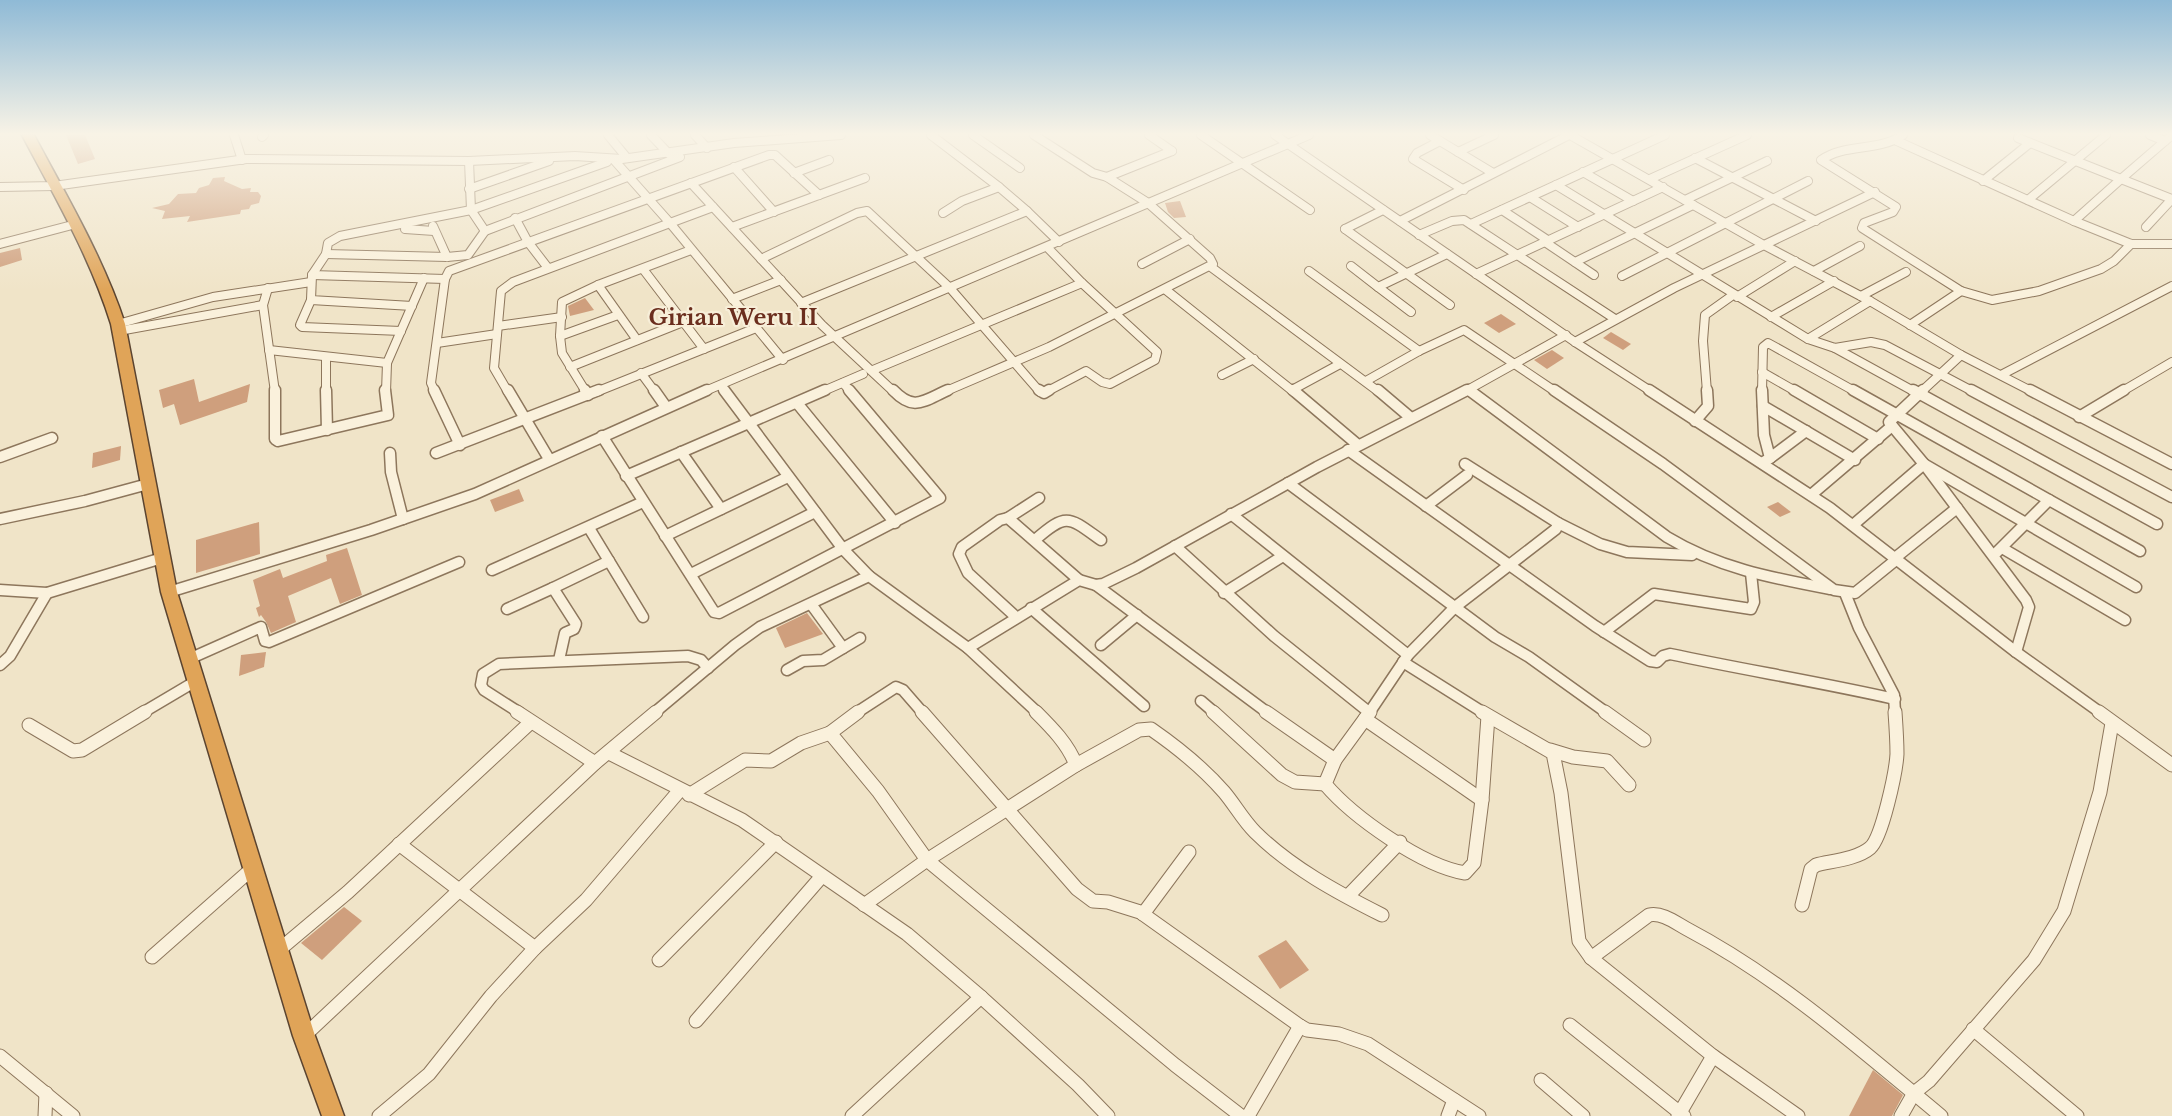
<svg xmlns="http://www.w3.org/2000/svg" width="2172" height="1116" font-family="'Libre Baskerville',serif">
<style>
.building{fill:#cf9f7d}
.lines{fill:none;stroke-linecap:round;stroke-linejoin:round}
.minor-far2-casing{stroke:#8d765c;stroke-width:10}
.minor-far1-casing{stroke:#8d765c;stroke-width:13}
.minor-casing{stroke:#8d765c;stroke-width:15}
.highway-casing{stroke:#5b4430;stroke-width:3}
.minor-far2{stroke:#faf1dc;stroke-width:8}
.minor-far1{stroke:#faf1dc;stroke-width:10}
.minor{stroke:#faf1dc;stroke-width:13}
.highway{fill:#e0a458;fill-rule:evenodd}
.labels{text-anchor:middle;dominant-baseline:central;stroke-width:4.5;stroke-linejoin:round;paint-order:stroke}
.district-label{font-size:22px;font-weight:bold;fill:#6b2e1e;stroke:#f7eed8}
</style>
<rect width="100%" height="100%" fill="#f0e4c8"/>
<g class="building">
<path d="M66,135H85L95,159L78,164Z"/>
<path d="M225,177L224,181L242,189L251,188L250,192H258L261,196L259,203L251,205L249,209L241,210L240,214L187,222L190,216L162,219L165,211L152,208L169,204L178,194L196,193L199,188L209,185L213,178Z"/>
<path d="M1180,201L1186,217L1174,218L1168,212L1165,203Z"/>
<path d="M20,248L22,260L0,267V253Z"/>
<path d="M585,298L594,310L570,316L568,306Z"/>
<path d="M1501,314L1516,324L1499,333L1484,323Z"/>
<path d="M1611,332L1631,344L1623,350L1603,338Z"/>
<path d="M1552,350L1564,358L1547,369L1534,360Z"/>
<path d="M194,379L199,402L250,384L247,402L180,425L174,404L163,408L159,390Z"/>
<path d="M121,446L120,460L92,468L93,453Z"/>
<path d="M519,489L524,501L495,512L490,500Z"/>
<path d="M1778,502L1791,512L1780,517L1767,507Z"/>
<path d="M259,522L260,554L196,573V540Z"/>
<path d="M347,548L362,595L340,604L331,578L288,596L296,622L271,633L266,622L261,615L259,617L256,608L260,606L253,580L280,569L283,578L327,561L326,555Z"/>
<path d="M807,613L823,634L785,648L776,628Z"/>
<path d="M266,652L264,667L239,676L241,655Z"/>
<path d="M344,907L362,921L322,960L301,943Z"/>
<path d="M1286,940L1309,970L1280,989L1258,956Z"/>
<path d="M1873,1070L1903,1095L1892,1116H1849Z"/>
</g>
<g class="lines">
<defs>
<g id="minor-far2">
<path d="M234,135L242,160"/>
<path d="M608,135L627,158"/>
<path d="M651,135L669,154"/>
<path d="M695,135L707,148"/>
<path d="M931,135L999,187"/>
<path d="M973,135L1020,168"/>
<path d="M1149,135L1172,151"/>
<path d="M1201,135L1310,210"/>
<path d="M1275,135L1575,342L1652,392"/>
<path d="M1430,135L1493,173"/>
<path d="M1570,135L1762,244L1870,301L1961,355L2033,392"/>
<path d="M1903,135C1878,152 1845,143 1821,160L1896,207L1893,212L1864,223L1862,228L1961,291L1910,325"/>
<path d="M2150,135L2165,141"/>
<path d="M2172,135L2121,179L2172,199"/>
<path d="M262,137L264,135"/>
<path d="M2018,138L2121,179L2074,221"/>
<path d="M1440,141L1417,153L1413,159L1464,190"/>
<path d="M1897,141L2074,221L2131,244H2172"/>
<path d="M1458,152L1494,135"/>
<path d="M1695,158L1816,221"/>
<path d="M614,160L670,223L713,207"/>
<path d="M734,167L774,212"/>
<path d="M1583,172L1633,201"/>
<path d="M794,173L829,160"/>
<path d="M1107,177L1172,151"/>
<path d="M1650,179L1747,135"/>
<path d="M1983,181L2030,143"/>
<path d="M691,183L822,325L894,392"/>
<path d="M1556,185L1808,339L1835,348L1871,342L1885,345L1974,392"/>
<path d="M0,187L54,186L246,159L469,161L575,156L622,159L734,143L841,135"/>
<path d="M469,189L549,161"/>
<path d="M1530,197L1578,227"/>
<path d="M1685,200L1767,161"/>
<path d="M2028,200L2106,135"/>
<path d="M1502,210L1549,241"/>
<path d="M943,213L962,201L999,187L1027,211"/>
<path d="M515,218L528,242L548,268"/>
<path d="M1400,221L1569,135"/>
<path d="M1471,224L1665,135"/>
<path d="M433,226L447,257"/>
<path d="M732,227L865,178"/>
<path d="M2146,227L2172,199"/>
<path d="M405,229L434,231"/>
<path d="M1345,229L1450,305"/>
<path d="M1345,229L1383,210"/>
<path d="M485,231L680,157"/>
<path d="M1419,235L1452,221L1464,220L1615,319"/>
<path d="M1545,242L1594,275"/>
<path d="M0,244L76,224"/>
<path d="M326,254L447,257L468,255L485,231L471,210L469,161"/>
<path d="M761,259L857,213L867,211L950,288L1040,392"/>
<path d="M1575,262L1693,205"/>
<path d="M1142,264L1190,239"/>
<path d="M1351,266L1378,287L1447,254"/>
<path d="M1211,267L1379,392"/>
<path d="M643,269L704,349"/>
<path d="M1309,271L1419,351"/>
<path d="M1814,271L1860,246"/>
<path d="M1476,274L1663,187"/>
<path d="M312,275L445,279"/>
<path d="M1622,276L1808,181"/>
<path d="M598,285L637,340"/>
<path d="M1378,287L1411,312"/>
<path d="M268,288L263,305L275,392"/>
<path d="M1166,290L1294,392"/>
<path d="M1961,291L1992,300L2039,291L2101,269L2114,261L2131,244"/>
<path d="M1861,296L1906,272"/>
<path d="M1737,297L1795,261"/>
<path d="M732,299L781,280"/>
<path d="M311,300L300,325L302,327L401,331"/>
<path d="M801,303L1027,211L1059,242"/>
<path d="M412,306L311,300L312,275L326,254L328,243L340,236L471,210L607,162"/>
<path d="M1771,317L1834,281"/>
<path d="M118,324L213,297L311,282"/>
<path d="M498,326L562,317"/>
<path d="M119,331L263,305"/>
<path d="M560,336L618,315"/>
<path d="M1808,339L1870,301"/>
<path d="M1575,342L1674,288L1875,192"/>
<path d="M437,343L497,334"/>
<path d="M1835,348L1915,392"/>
<path d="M269,350L387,363"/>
<path d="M326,357V392"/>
<path d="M570,367L683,322"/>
<path d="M873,370L1082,283"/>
<path d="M1762,372L1797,392"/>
<path d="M641,373L655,392"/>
<path d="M1222,375L1254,359"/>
<path d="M2001,375L2172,286"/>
<path d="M1366,381L1419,351L1464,330L1556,392"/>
<path d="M843,383L851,392"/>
<path d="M721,386L725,392"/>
<path d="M1292,390L1340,364"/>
<path d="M1468,390L1471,392"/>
<path d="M386,392L387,363L424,278"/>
<path d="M435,392L431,383L445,279L449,271L769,155H775L819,195"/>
<path d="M508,392L494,368L501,291L513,282L670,223L783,360"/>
<path d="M586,392L562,353L560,336L562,302L598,285L691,250"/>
<path d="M596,392L756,328"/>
<path d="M703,392L1309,135"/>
<path d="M821,392L863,374"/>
<path d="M944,392L1049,347L1213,264L1210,258L1148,203L1107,177L1093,173L1034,135"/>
<path d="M1046,392L1086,371L1102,382L1110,384L1155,360L1157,352L1082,283L1047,247"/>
<path d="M1464,392L1566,335"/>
<path d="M1707,392L1703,341L1705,315L1733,295"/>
<path d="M1762,392L1763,347L1768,343L1856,392"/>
<path d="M1921,392L1961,355"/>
<path d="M2121,392L2172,362"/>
</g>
<g id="minor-far1">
<path d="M275,390V439L278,441L388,415L385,390"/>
<path d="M326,390L327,430"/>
<path d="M434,390L460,445"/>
<path d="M508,390L549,459"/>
<path d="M585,390L588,395"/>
<path d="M654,390L666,407"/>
<path d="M724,390L843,549L869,576"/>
<path d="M893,390C914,412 923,401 948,390"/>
<path d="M1039,390L1044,393L1049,390"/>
<path d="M1293,390L1358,445"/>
<path d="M1378,390L1411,418"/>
<path d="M1469,390L1667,537C1718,568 1772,578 1830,589"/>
<path d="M1554,390L1663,464L1834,590L1855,593L1897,559"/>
<path d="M1649,390L1830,508L2016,652L2101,713"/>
<path d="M1762,390L1764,435L1770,458L1762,463"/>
<path d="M1794,390L1878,439"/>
<path d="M1853,390L2140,551"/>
<path d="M1913,390L2157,524"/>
<path d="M1923,390L1889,422L1924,464L2026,600L2029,607L2016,652"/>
<path d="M1971,390L2172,497"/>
<path d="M2030,390L2172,464"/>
<path d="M797,403L895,523"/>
<path d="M1763,406L1855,460"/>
<path d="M2079,417L2124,390"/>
<path d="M1695,421L1708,406L1707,390"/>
<path d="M602,436L714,612L719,613L940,498L849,390"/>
<path d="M1348,450L1595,626L1650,661L1657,662L1663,656L1670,654C1745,670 1820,682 1895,699"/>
<path d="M681,452L721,509"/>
<path d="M390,453L391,472L403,519"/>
<path d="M436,453L599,390"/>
<path d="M0,457L52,438"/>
<path d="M1770,458L1806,431"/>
<path d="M626,476L825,390"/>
<path d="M1288,483L1495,637L1529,657L1607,713"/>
<path d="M1811,495L1892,426"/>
<path d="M1426,506L1467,475"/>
<path d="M1231,514L1408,655"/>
<path d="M1008,518L1039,498"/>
<path d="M0,519L85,501L148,484"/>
<path d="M1558,523L1600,544L1627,552L1692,555"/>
<path d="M1853,525L1924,464L2136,587"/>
<path d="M589,528L643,617"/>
<path d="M665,536L788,477"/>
<path d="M1036,539C1067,512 1069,517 1101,540"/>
<path d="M1175,546L1274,636L1370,713"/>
<path d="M2002,548L2125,620"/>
<path d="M1997,552L2049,500"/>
<path d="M1895,558L1957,508"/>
<path d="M492,570L643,502"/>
<path d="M691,574L815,512"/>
<path d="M1096,585L1268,713"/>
<path d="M0,590L47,593L162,558"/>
<path d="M169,592L371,530L475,494L707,390"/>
<path d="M1224,593L1283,556"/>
<path d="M1845,593L1859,628L1894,695L1895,713"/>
<path d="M811,604L843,648"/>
<path d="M1031,608L1144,706"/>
<path d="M507,609L553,588"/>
<path d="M1016,617L968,573L959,554L962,547L1000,520L1008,518L1079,580"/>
<path d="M1604,632L1654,594L1751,609L1754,602L1751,573"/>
<path d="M1101,645L1137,615"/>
<path d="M968,648L1038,713"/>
<path d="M189,659L261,627L265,641L269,642L459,562"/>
<path d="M559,660L565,633L574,629L576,624L553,588L609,561"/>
<path d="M1403,662L1484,713"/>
<path d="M0,665L10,656L47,593"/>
<path d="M787,670L803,661L823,660L860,638"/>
<path d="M1201,701L1215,713"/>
<path d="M142,713L196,681"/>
<path d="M520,713L484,690L481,685L483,674L499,664L688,656L701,660L708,668"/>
<path d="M654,713L735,645L760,627L869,576L968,648L1079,580L1096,585L1103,584L1136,568L1317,467L1467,390"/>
<path d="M856,713L896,687L903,690L923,713"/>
<path d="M1369,713L1408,655L1455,607L1556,529L1558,523L1465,464"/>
</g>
<g id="minor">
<path d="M517,712L595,763"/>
<path d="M858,712L830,733L878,791L927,860L1007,809"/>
<path d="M922,712L1007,809"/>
<path d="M1213,712L1282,775L1295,782L1325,784"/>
<path d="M1266,712L1335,760"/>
<path d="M1370,712L1335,760L1325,784C1353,817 1422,866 1465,873L1474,863L1482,800L1488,716"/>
<path d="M1482,712L1553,753L1561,793L1579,941L1591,958L1713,1056L1798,1116"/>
<path d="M1605,712L1644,740"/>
<path d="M2099,712L2172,765"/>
<path d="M1365,719L1482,800"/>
<path d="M29,725L73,751L82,750L145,712"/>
<path d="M1550,750L1573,757L1607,761L1629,785"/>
<path d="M609,753L742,820L907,934L981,997L1078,1085L1108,1116"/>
<path d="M1076,765L1139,730L1151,729C1177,747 1203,768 1224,792C1235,805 1243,820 1255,832C1290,867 1338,893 1382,915"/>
<path d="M689,795L745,760L771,761L801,743L830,733"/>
<path d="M1007,809L1077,889L1093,901L1108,902L1140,912L1300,1026L1307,1030L1339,1034L1368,1044L1479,1116"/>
<path d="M1007,809L1076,765C1068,744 1052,728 1036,712"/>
<path d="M399,844L535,948"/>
<path d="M1348,896L1400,842"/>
<path d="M864,905L927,860L1175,1065L1241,1116"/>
<path d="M1802,905L1811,869L1816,865C1832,861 1857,859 1870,848C1882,838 1896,772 1897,754C1897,740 1896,726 1895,712"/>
<path d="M1143,914L1189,852"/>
<path d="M279,950L348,892L531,722"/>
<path d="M152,957L253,868"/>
<path d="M1591,958L1649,915C1662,912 1676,923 1687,929C1780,978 1860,1049 1941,1116"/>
<path d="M659,960L776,842"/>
<path d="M696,1021L822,876"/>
<path d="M1570,1025L1684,1116"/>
<path d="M1973,1029L2077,1116"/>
<path d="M304,1036L595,763L656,712"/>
<path d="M0,1056L73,1116"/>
<path d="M1541,1080L1583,1116"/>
<path d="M45,1116L46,1093"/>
<path d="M379,1116L429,1074L491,996L535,948L586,900L680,790"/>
<path d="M852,1116L981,997"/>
<path d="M1248,1116L1300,1026"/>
<path d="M1448,1116L1454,1100"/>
<path d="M1678,1116L1713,1056"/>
<path d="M1901,1116L1914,1093L1929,1081L2034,960L2064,911L2100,792L2112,723"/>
</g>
<path id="highway" d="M22,135H34C67,197 103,257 125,324L177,592L315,1036L344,1116H322L293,1036L161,592L111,324C90,257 55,197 22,135Z"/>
</defs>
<use href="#minor-far2" class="minor-far2-casing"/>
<use href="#minor-far1" class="minor-far1-casing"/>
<use href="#minor" class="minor-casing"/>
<use href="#highway" class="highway-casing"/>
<use href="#minor-far2" class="minor-far2"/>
<use href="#minor-far1" class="minor-far1"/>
<use href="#minor" class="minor"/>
<use href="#highway" class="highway"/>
</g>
<linearGradient id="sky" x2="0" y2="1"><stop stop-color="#8fbad6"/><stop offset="0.46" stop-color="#f8f3e6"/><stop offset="1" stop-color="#f8f3e6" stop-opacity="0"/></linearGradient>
<rect width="2172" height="291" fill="url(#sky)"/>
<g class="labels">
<g class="district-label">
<text x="733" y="317">Girian Weru II</text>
</g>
</g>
</svg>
